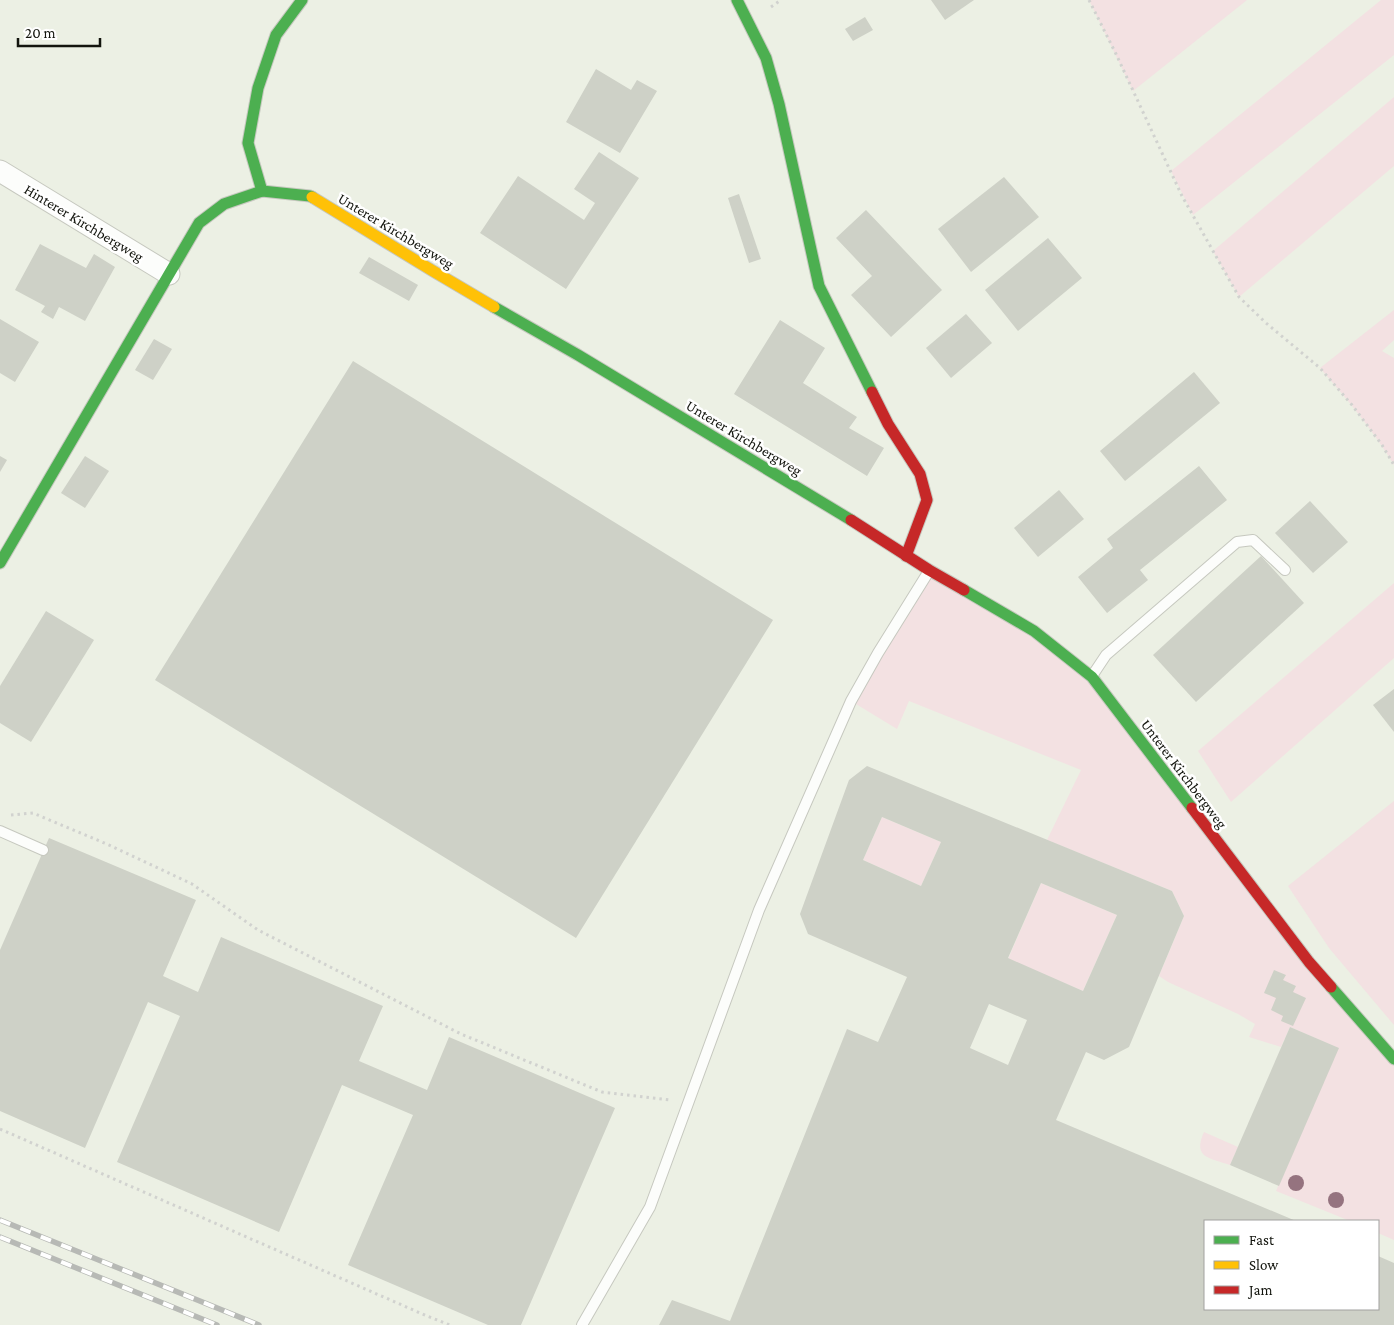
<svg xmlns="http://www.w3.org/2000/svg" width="1394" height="1325" font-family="'Crimson Pro',serif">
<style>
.green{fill:#f3e1e2}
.building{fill:#ced1c7;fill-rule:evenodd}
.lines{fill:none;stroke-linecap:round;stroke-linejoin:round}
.lane-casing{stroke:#c6c8bf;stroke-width:12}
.street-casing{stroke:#c6c8bf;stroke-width:23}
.fast-casing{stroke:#c6c8bf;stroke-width:13}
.slow-casing{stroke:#c6c8bf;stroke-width:13}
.jam-casing{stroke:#c6c8bf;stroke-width:13}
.path{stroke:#d1d2cf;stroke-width:3;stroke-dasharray:2.5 4;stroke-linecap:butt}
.lane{stroke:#fcfdfb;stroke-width:10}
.street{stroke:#fcfdfb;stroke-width:21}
.fast{stroke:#4caf50;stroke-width:11}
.slow{stroke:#ffc107;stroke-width:11}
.jam{stroke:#c62828;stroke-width:11}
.rail-casing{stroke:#b7b9b5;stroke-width:5.5}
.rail{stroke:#fff;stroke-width:4;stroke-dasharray:11;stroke-linecap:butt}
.tree{fill:#95737f}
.labels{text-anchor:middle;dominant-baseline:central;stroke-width:5;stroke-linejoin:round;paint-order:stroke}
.street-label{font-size:15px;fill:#13150e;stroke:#fff}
</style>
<rect width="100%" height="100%" fill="#ecf0e4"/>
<g class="green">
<path d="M1089,0H1247L1133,91Z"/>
<path d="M1381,0H1394V55L1193,215L1171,171Z"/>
<path d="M1394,97V166L1239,297L1213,251Z"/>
<path d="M1394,310V340L1382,351L1394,358V465C1373,430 1347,399 1320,368Z"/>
<path d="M929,570L1092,677L1394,1059V1240L1378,1233V1221H1350L1276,1191L1338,1048L1290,1027L1281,1047L1249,1037L1255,1024L1238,1014L1168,982L1159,976L1184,916L1172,891L1047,840L1081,770L909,701L897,729L851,701Z"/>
<path d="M1394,583V658L1231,802L1198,751Z"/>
<path d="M1394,801V1025L1329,948L1288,886Z"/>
<path d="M882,817L941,842L921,886L863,860Z"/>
<path d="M1041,883L1117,915L1083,991L1008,959Z"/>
<path d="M1204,1132L1238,1147L1230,1165C1210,1158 1192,1158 1204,1132Z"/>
</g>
<g class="building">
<path d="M931,0H974L945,20Z"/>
<path d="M865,17L873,30L853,41L845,29Z"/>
<path d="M596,69L631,90L637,80L657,91L620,153L566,122Z"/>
<path d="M599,152L639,178L566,289L480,233L518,176L584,220L595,203L574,189Z"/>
<path d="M1004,177L1039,217L971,272L938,229Z"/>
<path d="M739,194L761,259L749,263L728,198Z"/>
<path d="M866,210L942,290L891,337L851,295L872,276L836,238Z"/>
<path d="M1048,238L1082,278L1018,331L985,290Z"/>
<path d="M40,244L86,268L94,254L115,267L85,321L59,307L53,319L41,312L45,306L15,290Z"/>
<path d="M369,257L418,285L409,301L359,273Z"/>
<path d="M966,314L992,343L951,378L926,348Z"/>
<path d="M0,319L39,342L15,382L0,373Z"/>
<path d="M780,320L825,348L803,383L857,417L849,428L884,448L867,476L734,394Z"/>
<path d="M154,339L172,349L153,380L135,370Z"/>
<path d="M353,361L773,620L576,938L155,680Z"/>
<path d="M1194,372L1220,403L1125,481L1100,451Z"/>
<path d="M0,456L7,460L0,472Z"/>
<path d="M85,456L109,471L85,508L61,493Z"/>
<path d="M1199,466L1227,500L1140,570L1148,580L1107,613L1078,577L1113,548L1107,539Z"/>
<path d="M1059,490L1084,519L1038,557L1014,528Z"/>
<path d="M1310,501L1348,542L1313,573L1275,533Z"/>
<path d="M1261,556L1304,603L1196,702L1153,655Z"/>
<path d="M46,611L94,640L31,742L0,723V686Z"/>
<path d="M1394,689V732L1373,705Z"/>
<path d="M867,766L1172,891L1184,916L1129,1047L1104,1060L1086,1052L1056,1120L1296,1221H1205V1309H1378V1256L1394,1263V1325H659L672,1300L730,1321L847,1029L878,1042L907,977L808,934L800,914L849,780ZM882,817L941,842L921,886L863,860ZM1041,883L1117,915L1083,991L1008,958ZM989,1004L1027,1020L1008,1065L970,1048Z"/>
<path d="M49,838L196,900L163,976L198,992L221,937L383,1006L359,1061L427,1090L449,1037L615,1108L521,1325H488L348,1265L413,1115L342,1085L279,1232L117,1162L180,1016L148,1002L85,1148L0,1111V950Z"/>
<path d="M1274,970L1286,975L1283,980L1296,986L1293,992L1306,998L1293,1026L1281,1021L1283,1016L1271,1010L1276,998L1264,993Z"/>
<path d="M1290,1027L1339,1048L1279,1186L1230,1165Z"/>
</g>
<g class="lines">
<defs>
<g id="lane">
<path d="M1092,676L1106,655L1237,542L1253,540L1285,570"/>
<path d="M0,831L43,850"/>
<path d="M582,1325L650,1207L759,910L851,701L878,653L929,571"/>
</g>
<path id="street" d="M0,171L169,274"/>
<g id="fast">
<path d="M737,0L766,58L779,104L819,286L872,392"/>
<path d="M262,191L248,143L258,88L276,35L302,0"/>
<path d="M494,307L578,355L851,520"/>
<path d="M0,563L199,223L224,204L262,191L310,196L312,197"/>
<path d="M964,590L1034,631L1092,677L1192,808"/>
<path d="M1331,987L1394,1059"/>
</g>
<path id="slow" d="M312,197L433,271L494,307"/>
<g id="jam">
<path d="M872,392L888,424L920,474L927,500L906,556"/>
<path d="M851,520L929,570L964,590"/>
<path d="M1192,808L1309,962L1331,987"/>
</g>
</defs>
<use href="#lane" class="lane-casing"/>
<use href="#street" class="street-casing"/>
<use href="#fast" class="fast-casing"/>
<use href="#slow" class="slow-casing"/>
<use href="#jam" class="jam-casing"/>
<g class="path">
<path d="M1089,0L1116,54L1182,196L1239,297L1266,323L1320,368L1352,405L1382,445L1394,465"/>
<path d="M771,7L781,0"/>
<path d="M11,815L33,813L109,845L192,884L258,930L461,1034L602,1092L671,1100"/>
<path d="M0,1129L427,1316L450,1325"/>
</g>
<use href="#lane" class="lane"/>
<use href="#street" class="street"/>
<use href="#fast" class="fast"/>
<use href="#slow" class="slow"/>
<use href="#jam" class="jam"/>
<defs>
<g id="rail">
<path d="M0,1220L259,1325"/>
<path d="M0,1237L217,1325"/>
</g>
</defs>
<use href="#rail" class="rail-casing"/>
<use href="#rail" class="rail"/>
</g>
<g class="tree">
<circle cx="1296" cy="1183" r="8"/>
<circle cx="1336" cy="1200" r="8"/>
</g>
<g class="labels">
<g class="street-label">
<text transform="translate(84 223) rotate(31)">Hinterer Kirchbergweg</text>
<text transform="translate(396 231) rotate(31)">Unterer Kirchbergweg</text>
<text transform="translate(744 438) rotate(31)">Unterer Kirchbergweg</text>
<text transform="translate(1184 774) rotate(53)">Unterer Kirchbergweg</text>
</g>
</g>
<rect x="1204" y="1220" width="175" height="90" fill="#ffffff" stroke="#a1a19f"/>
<rect x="1214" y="1236" width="25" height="8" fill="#4caf50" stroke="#a1a19f"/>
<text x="1249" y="1245" font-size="15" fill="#13150e">Fast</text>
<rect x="1214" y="1261" width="25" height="8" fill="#ffc107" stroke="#a1a19f"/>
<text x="1249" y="1270" font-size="15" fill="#13150e">Slow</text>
<rect x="1214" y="1286" width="25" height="8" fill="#c62828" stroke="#a1a19f"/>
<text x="1249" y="1295" font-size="15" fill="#13150e">Jam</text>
<path d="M18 38v8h82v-8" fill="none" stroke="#13150e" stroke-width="2.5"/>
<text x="25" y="38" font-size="15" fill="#13150e" stroke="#ffffff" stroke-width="4" paint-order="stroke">20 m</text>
</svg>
